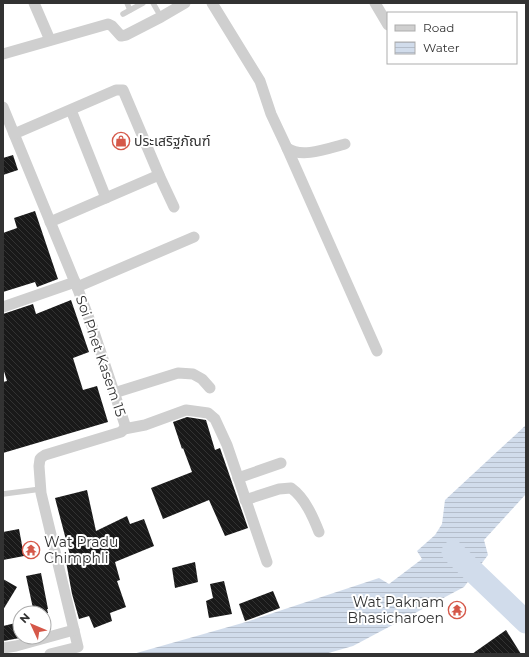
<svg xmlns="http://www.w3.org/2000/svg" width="529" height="657" font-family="Montserrat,'Noto Sans Thai',sans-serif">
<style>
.water{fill:url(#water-rules)}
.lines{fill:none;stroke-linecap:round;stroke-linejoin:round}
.river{stroke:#d1dceb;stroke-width:23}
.building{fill:url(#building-back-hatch)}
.lane{stroke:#cfcfcf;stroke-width:5.5}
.street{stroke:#cfcfcf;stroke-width:11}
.labels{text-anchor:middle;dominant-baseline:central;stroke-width:4;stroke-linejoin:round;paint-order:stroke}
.poi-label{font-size:14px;fill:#323232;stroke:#fff;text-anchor:start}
.street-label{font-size:14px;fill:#323232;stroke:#fff}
</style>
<defs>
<pattern id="water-rules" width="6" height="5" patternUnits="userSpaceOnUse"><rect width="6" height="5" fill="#d1dceb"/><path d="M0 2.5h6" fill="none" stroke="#b4bdca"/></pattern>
<pattern id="building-back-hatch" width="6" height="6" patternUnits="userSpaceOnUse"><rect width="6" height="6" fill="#191919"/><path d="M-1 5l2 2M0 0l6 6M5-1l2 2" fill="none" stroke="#323232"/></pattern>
</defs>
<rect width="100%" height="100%" fill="#fff"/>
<path class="water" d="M526,425V494L484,540L488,555L464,587L353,646L325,654H133L246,622L379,578L389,584L422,559L417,551L435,535L442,524L445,500Z"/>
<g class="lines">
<path class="river" d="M453,552L526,622"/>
</g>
<g class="building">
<path d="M13,155L18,170L3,175V158Z"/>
<path d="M35,211L58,279L37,287L35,282L3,292V233L17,228L14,218Z"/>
<path d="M71,300L89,352L73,358L83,390L97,386L108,422L3,453V382L7,381L3,368V314L33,304L36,314Z"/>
<path d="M187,417L206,420L215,450L220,448L248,528L225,536L209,500L163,519L151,488L192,472L183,448L182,449L173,422Z"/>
<path d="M87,490L96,531L127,516L130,524L144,519L154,546L115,562L120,580L117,581L126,607L110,613L112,621L94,628L89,616L79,619L72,594L65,556L70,555L55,498Z"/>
<path d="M19,529L24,556L3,560V532Z"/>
<path d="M195,562L198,582L175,588L172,568Z"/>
<path d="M41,573L48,609H47L48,613H34L26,576Z"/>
<path d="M3,579L17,587L3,610Z"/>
<path d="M224,581L232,614L209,618L206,601L213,598L210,584Z"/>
<path d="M273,591L280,608L245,621L239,604Z"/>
<path d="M20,622V638L3,641V626Z"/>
<path d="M506,630L521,654H472Z"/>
</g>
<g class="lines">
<g class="lane">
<path d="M127,3L130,10"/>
<path d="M153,3L161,17"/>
<path d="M123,14L143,3"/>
<path d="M3,494L41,489"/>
</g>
<g class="street">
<path d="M34,3L50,40"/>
<path d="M212,3L260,81L271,114L287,148C302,159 329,148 345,144"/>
<path d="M375,3L388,25"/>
<path d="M3,54L108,24L112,26L121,36L126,35L161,17L185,3"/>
<path d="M3,107L77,287L93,329L125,425L124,429L121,432L45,455L42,457L40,459L39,466L41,493L78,647L50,654"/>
<path d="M71,110L106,198"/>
<path d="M14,134L116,90H123L159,175L174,207"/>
<path d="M287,148L377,351"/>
<path d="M50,222L159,175"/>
<path d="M77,287L194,237"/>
<path d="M3,307L75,282"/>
<path d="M114,393L178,373L193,374L202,379L210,388"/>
<path d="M124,429L145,425L186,410L208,413L215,419L227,445L267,562"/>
<path d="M238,478L281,463"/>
<path d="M245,500L279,489L291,488C305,498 313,517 319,532"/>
<path d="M3,648L16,646L74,630"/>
</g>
</g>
<defs>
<symbol id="shop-ring" viewBox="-11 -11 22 22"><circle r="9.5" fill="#fff" stroke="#d55849" stroke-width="1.5"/><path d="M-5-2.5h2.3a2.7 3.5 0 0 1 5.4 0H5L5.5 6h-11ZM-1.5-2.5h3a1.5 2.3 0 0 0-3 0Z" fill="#d55849"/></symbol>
<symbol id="temple-ring" viewBox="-11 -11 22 22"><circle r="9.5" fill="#fff" stroke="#d55849" stroke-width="1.5"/><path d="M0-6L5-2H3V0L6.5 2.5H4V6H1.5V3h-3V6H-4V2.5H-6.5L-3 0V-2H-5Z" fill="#d55849"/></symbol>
</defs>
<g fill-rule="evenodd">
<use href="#shop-ring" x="111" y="131" width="20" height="20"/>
<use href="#temple-ring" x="21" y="540" width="20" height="20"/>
<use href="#temple-ring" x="447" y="600" width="20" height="20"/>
</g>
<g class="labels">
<g class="poi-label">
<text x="134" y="141">ประเสริฐภัณฑ์</text>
<text x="44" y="542">Wat Pradu<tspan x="44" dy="16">Chimphli</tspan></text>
<text x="444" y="602" text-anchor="end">Wat Paknam<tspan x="444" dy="16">Bhasicharoen</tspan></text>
</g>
<g class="street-label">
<text transform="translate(101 356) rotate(71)">Soi Phet Kasem 15</text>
</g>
</g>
<rect width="529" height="657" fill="none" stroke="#323232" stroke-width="8"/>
<rect x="387" y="12" width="130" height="52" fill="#ffffff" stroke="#adadad"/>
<rect x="395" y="25" width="20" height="6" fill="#cfcfcf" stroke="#adadad"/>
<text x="423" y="32" font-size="12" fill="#323232">Road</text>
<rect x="395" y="42" width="20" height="12" fill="url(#water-rules)" stroke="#adadad"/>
<text x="423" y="52" font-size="12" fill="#323232">Water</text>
<g transform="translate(32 625) rotate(314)"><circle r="19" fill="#ffffff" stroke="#adadad"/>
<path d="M0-3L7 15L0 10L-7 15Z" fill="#d55849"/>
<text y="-6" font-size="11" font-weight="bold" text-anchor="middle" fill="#323232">N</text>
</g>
</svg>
